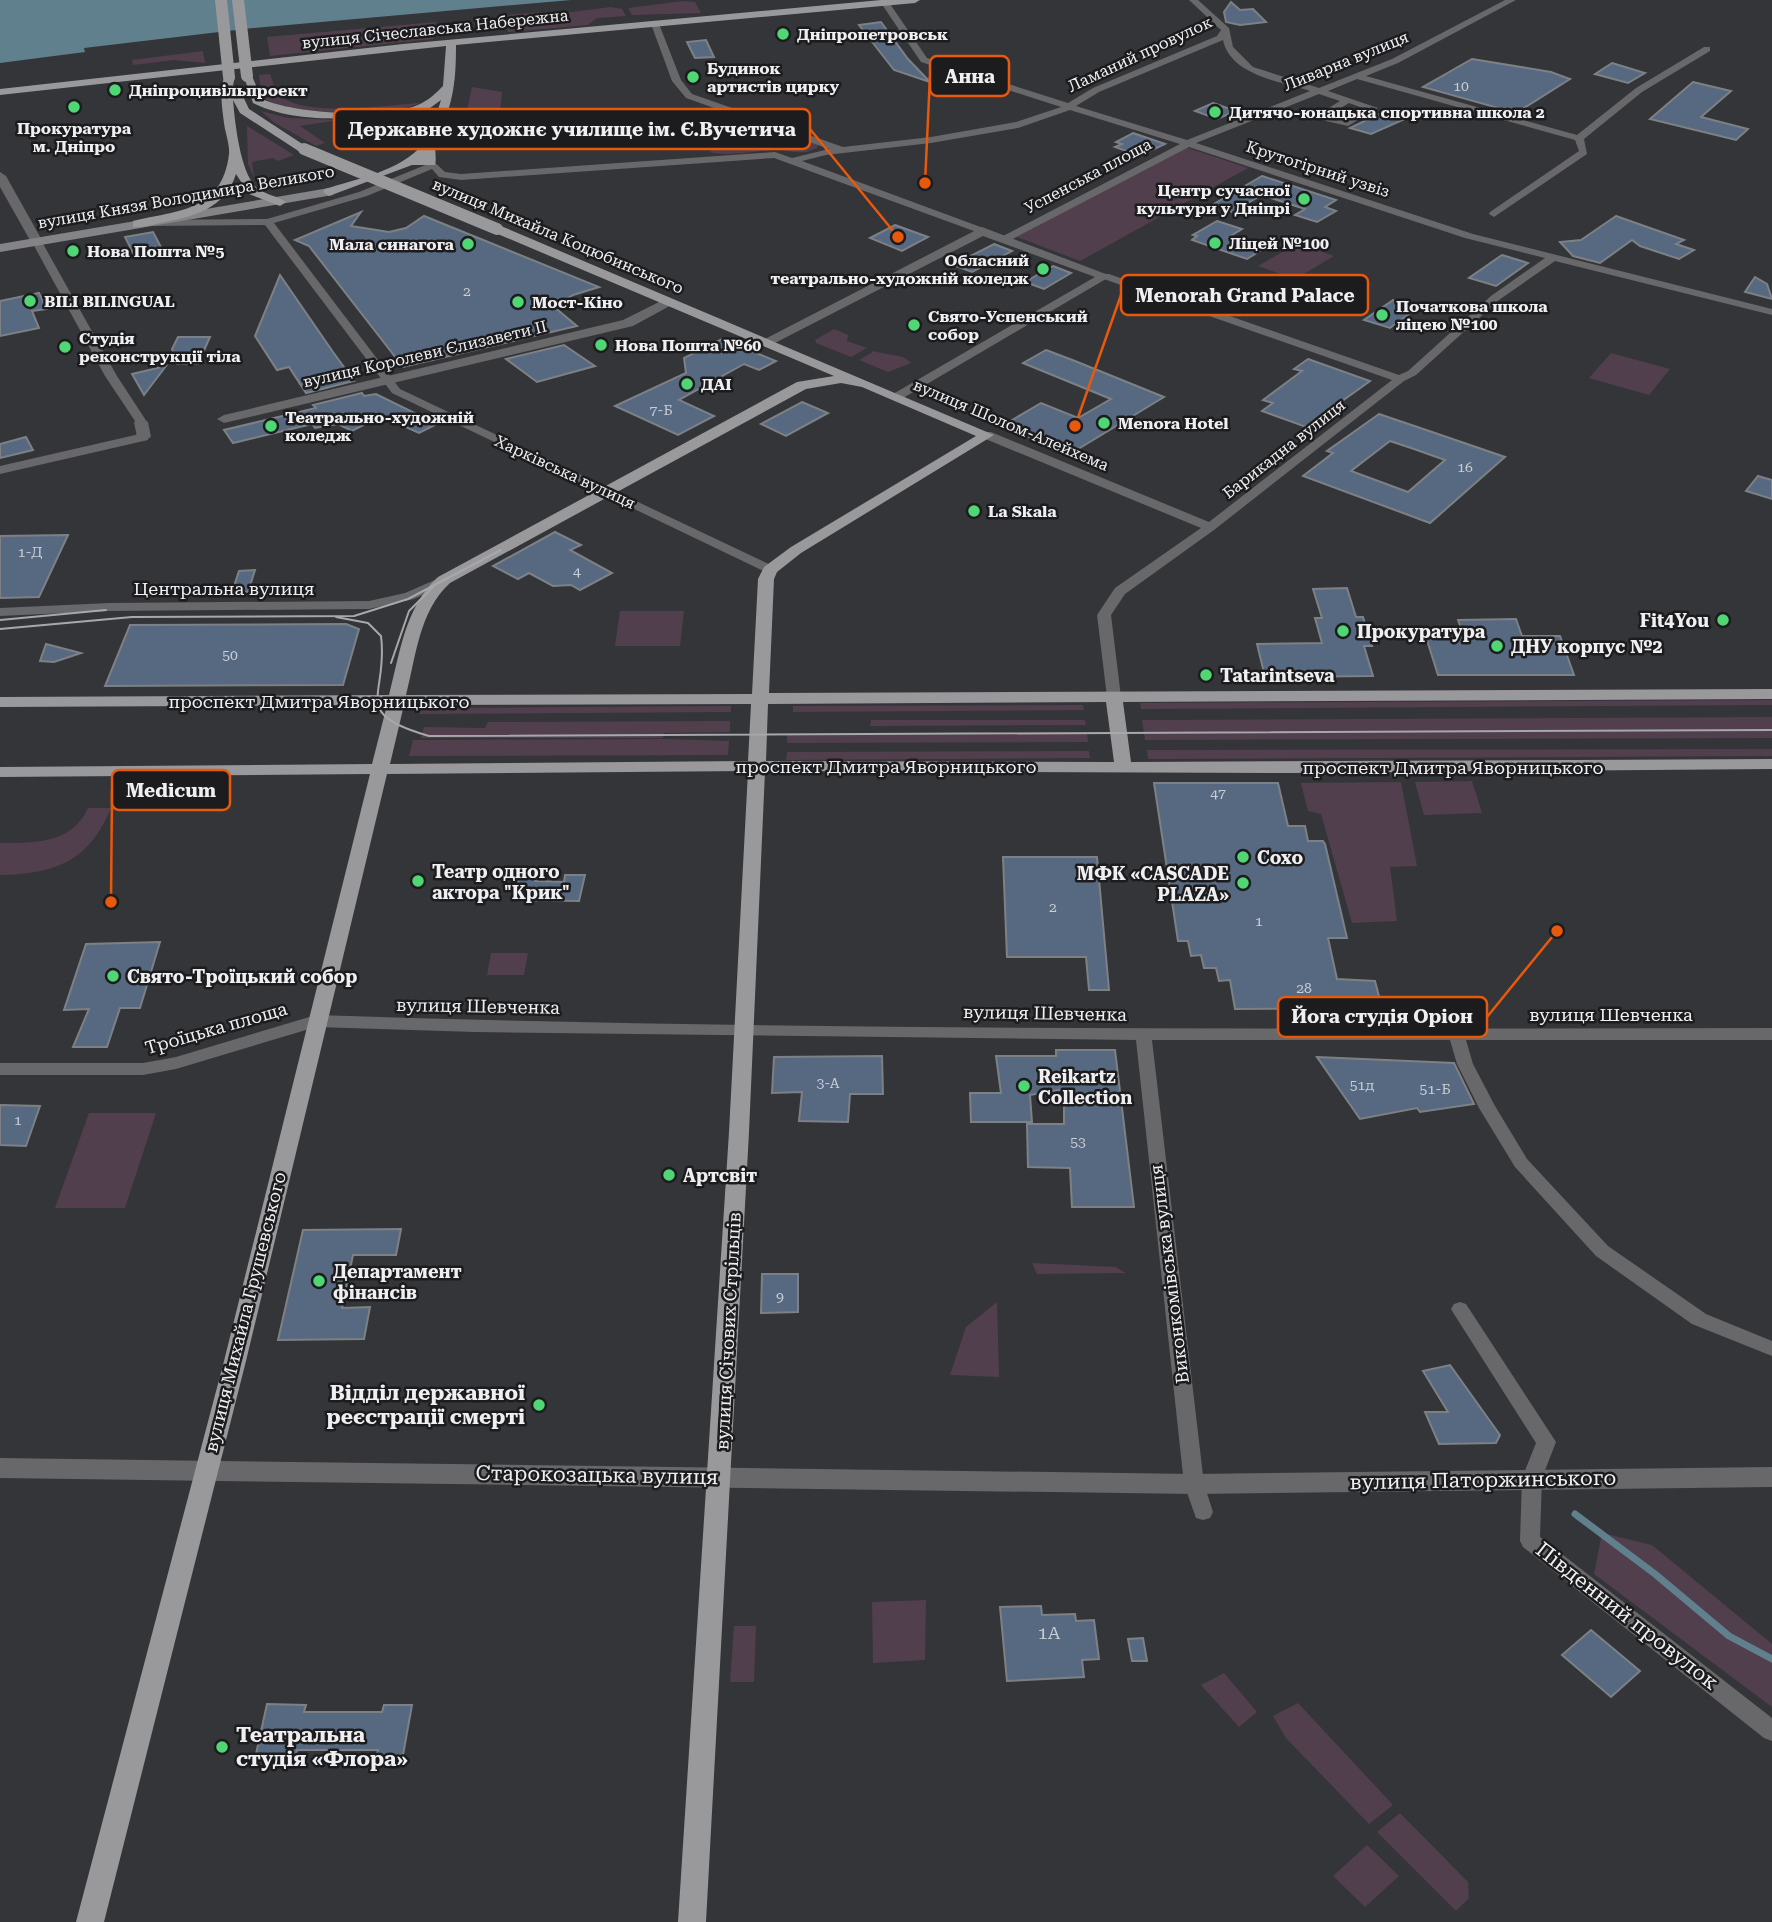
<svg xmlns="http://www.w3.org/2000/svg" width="1772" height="1922" font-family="'Roboto Serif',serif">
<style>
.green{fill:#513f4d}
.water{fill:#60808e}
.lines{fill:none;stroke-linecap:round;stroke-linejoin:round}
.stream{stroke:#60808e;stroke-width:7}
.building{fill:#566980;stroke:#7d8084;stroke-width:2;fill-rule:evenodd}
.minor{fill:#686769;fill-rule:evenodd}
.tertiary{fill:#686769;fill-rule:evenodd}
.secondary{fill:#848386;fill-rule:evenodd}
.primary{fill:#99989b;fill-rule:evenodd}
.tram{stroke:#a7a8ab;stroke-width:2}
.primary-bridge{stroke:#99989b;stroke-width:12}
.poi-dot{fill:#50d674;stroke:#1c1c1e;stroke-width:2.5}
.labels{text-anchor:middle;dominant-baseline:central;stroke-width:5;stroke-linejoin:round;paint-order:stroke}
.number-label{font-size:14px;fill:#c9ced6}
.far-street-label{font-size:16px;fill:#efeff2;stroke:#1c1c1e}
.far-poi-label{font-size:16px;font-weight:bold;fill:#efeff2;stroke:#1c1c1e;text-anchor:start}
.street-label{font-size:18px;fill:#efeff2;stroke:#1c1c1e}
.poi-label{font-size:18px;font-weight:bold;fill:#efeff2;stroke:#1c1c1e;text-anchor:start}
.near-number-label{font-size:18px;fill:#c9ced6}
.near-poi-label{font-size:21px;font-weight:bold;fill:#efeff2;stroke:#1c1c1e;text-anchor:end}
.near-street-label{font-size:21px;fill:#efeff2;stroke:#1c1c1e}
.leader{fill:none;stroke:#e8590c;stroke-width:2.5}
.callout-dot{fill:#e8590c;stroke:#1c1c1e;stroke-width:2.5}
.callout{fill:#1c1c1e;stroke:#e8590c;stroke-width:2.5}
.callout-label{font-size:19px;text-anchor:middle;font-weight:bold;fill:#efeff2}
</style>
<rect width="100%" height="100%" fill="#343539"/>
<g class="green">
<path d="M683,1L695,2L701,13L632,15L628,8Z"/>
<path d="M611,7L622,9L626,16L597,18L588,25L508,32L506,15L555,11L557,14Z"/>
<path d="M436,22L433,39L270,56L267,37Z"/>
<path d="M203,51L205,63L174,60L133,65L132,60Z"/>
<path d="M270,74C273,82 276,93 283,98C311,117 388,105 420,103C393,117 284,118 262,96L259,75Z"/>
<path d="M472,87L502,92L499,124L529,142L494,143V139H477L479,132H473L466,115Z"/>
<path d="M261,111L288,118L339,120L300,126L325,143L316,146L275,123Z"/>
<path d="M247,126L294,155L278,161L273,158L252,162L254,178L248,164Z"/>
<path d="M766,127L817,144L818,147C803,157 792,150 775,150C753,151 731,157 709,152L759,128Z"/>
<path d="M1185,147L1248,168L1080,261L1017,237Z"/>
<path d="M1298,243L1334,256L1295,279L1258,266Z"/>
<path d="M834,329L848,335L847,341L867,348L851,357L816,343L815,340Z"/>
<path d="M874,351C887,356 903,353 911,363L888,372L859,360Z"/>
<path d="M1611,353L1670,369L1649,395L1589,378Z"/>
<path d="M620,611H684L680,646H615Z"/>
<path d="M1772,700V705L1141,709L1140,703Z"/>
<path d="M1083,705L1084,710L793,712V706Z"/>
<path d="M731,706V712L419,714L422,708Z"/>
<path d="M1772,717V738L1145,740L1142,720Z"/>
<path d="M871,720H1085L1086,725L870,726Z"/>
<path d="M730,721V732L664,733L663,738H421L424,727L485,728L488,722Z"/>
<path d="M1087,732L1088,742L787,743V734Z"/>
<path d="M667,739L729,741L728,755L409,756L413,740Z"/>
<path d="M1772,749V756L1148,759L1147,750Z"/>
<path d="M1089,751L1090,758L786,760L787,752Z"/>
<path d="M1472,781L1482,813L1424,815L1415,782Z"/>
<path d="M1401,782L1417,866L1390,867L1397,921L1352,923L1321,814L1308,811L1301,783Z"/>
<path d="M88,808H111C89,861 56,874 0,875V843C34,843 72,844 88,808Z"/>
<path d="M491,953H528L524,975H487Z"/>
<path d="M89,1113H156L125,1208H55Z"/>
<path d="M1032,1263L1115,1267L1126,1273L1037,1274Z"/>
<path d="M997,1302L999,1377L950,1375L966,1327Z"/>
<path d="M1602,1533L1652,1545L1772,1644V1707L1594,1574Z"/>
<path d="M926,1600L925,1660L873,1663L872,1602Z"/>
<path d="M734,1626H756L754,1682H730Z"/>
<path d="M1224,1673L1257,1712L1239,1727L1201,1685Z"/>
<path d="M1298,1703L1393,1805L1369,1824L1286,1738L1273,1716Z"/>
<path d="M1400,1813L1468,1882L1469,1898L1456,1911L1377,1832Z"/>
<path d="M1367,1845L1399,1876L1365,1907L1333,1876Z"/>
</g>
<path class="water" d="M0,0H571L253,28L84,48L85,52L0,63Z"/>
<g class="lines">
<path class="stream" d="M1575,1514L1655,1574L1729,1636L1772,1659"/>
</g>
<g class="building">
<path d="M1231,2L1240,10L1253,9L1266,22L1240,25L1226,22L1224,12Z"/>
<path d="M881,22L908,59L930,82L894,70L859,25Z"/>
<path d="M706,40L714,57L695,58L687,42Z"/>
<path d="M1472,59L1551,72L1570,79L1516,113L1423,87Z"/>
<path d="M1612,63L1645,73L1628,83L1595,74Z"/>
<path d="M1693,82L1731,91L1701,117L1748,129L1736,140L1650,119Z"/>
<path d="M1213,103L1236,111L1217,119L1195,111Z"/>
<path d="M1383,112L1405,119L1371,134L1350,128Z"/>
<path d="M1133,133L1165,144L1140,156L1115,147L1122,144L1116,142Z"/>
<path d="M1262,176L1336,200L1325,207L1336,211L1317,222L1295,215L1305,209L1262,195L1232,212L1212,205Z"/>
<path d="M361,212L351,226L389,232L406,228L424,216L599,287L573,295L553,306L577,326L403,367L309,246L295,240Z"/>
<path d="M1616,216L1684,240L1676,244L1694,250L1679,259L1640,246L1632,240L1600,263L1573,256L1560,242L1581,240Z"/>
<path d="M1217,221L1242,229L1229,237L1263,249L1247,259L1192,240L1197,236L1193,235Z"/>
<path d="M895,225L928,237L902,251L870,238Z"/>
<path d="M153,232L162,249L134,255L125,237Z"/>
<path d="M994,244L1012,251L972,272L953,265Z"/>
<path d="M1502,255L1528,263L1496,286L1469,278Z"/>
<path d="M1053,266L1071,273L1044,289L1025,282Z"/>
<path d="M280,275L333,352L354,381L306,393L289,367L277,370L255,336Z"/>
<path d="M1755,277L1767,284L1772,299L1745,292Z"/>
<path d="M39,293L47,309L32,311L39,328L0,336V301Z"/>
<path d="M1393,300L1417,308L1390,328L1364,320Z"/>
<path d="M178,337H210L198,364H177L172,349Z"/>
<path d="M722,339L776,361L759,370L744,364L679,400L714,416L678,435L615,406L686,373L684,358Z"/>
<path d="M564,345L595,366L537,382L506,359Z"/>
<path d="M1046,350L1075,361L1164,397L1070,454L1002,426L1041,403L1078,418L1111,399L1023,363Z"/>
<path d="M1308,359L1370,381L1306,427L1262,411L1273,403L1263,400L1302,371L1294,369Z"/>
<path d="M166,366L144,395L132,374Z"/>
<path d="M362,393L364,396L376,394L437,424L419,433L381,416L352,431L338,424L315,428L312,424L233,443L224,430L316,408L313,405Z"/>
<path d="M802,402L828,413L786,436L761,424Z"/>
<path d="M1379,414L1438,434L1505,457L1430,523L1303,476L1333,453L1327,451ZM1390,441L1414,449L1445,460L1408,492L1351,471Z"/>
<path d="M26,437L33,450L0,458V444Z"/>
<path d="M1758,476L1772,480V499L1746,491Z"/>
<path d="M555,532L581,545L570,550L612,573L580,590L571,585L553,586L529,573L518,579L493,566Z"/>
<path d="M68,535L39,597L0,598V536Z"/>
<path d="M255,570L248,592H232L239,571Z"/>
<path d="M1347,588L1356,617H1363L1372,646H1364L1373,676L1265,677L1257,644L1322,643L1315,618H1322L1313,589Z"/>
<path d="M1516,619L1522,636H1560L1574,675H1438L1426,637H1464L1458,620Z"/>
<path d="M346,624L359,629L343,685L105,686L130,625Z"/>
<path d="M46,644L81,653L54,662L40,661Z"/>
<path d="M1154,783H1278L1288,826H1305L1308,841H1323L1325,844L1347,938H1328L1337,979L1375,981L1382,1008L1235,1009L1230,980L1219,981L1216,968H1204L1201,955L1191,956L1188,941H1178Z"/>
<path d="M1003,857H1097L1109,990H1089L1086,957H1007Z"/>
<path d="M520,874L537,875L535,881L564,882L565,875H585L579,901L514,900Z"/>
<path d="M160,942L140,1008H120L107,1047H73L89,1009L64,1010L86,944Z"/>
<path d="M1056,1050H1115L1134,1207H1072L1070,1168L1028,1167L1027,1124H1064V1089L1030,1095L1032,1122H971L970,1093H1001L996,1056H1056Z"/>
<path d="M882,1056L883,1094H850L848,1122L799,1121L802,1092L772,1093L774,1057Z"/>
<path d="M1317,1057L1454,1063L1474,1104L1420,1112L1417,1108L1360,1119Z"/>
<path d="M0,1105L40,1106L26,1146L0,1145Z"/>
<path d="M401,1229L396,1255H353L342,1308L370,1307L364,1339L278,1340L303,1230Z"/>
<path d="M762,1274H798V1312L761,1313Z"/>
<path d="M1450,1365L1500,1435L1496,1443L1439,1444L1425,1412H1448L1423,1371Z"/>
<path d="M1041,1606L1042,1615L1075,1614L1076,1621L1094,1620L1099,1659L1082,1660L1084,1677L1007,1681L1000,1607Z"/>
<path d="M1591,1630L1640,1671L1611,1697L1562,1655Z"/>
<path d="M1143,1638L1147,1661H1132L1128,1639Z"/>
<path d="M267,1704L306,1705L304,1712H382L384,1705H412L403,1755H377L378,1750H297L296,1754H256Z"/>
</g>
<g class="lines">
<g class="minor">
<path d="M885,0L888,1L927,58L1068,103L1093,88L1217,36L1221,30L1189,0H1198L1229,28L1233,47L1253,67L1319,88L1392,59L1505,0H1516L1398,63L1366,76L1577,135L1636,88L1704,47H1710V51L1642,92L1584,139L1587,154L1494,217L1489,214L1490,212L1579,151L1575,140L1357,79L1328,91L1378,108L1348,126L1317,119V115L1340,101L1319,94L1196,143L1473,234L1772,309V315L1555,261L1499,300L1416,375L1404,381L1214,530L1125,594L1111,615L1121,697L1114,701L1107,697L1097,615L1115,588L1201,528L983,438V432H991L1209,522L1392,380L1101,278V274H1109L1399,375L1408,371L1491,296L1545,258L1465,238L1189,147L1009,241H1001V237L1180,144L1070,110L1018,128L931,143L826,155L802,161L986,229V233L982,234L774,158L461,180L439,177L432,169L367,196L274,223L400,389L775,567L776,570L770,574L392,393L265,225L152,226L147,223L152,220L267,219L359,192L428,164L426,162L431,159L445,172L461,174L775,152L792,158L829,149L686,98L672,81L651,24L655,21L659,24L681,80L692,94L843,147L931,137L1016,122L1061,107L921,62L881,3ZM1223,40C1230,75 1281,82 1310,91L1187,140L1076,106L1099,92ZM1349,103L1365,109L1344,121L1328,116Z"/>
<path d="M33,240L42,242L117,376L147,422L145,424H137L105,376L32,242Z"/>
<path d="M144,433L148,434V440L0,474V466Z"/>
<path d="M444,576L450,580L449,583L414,599L369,609L109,611L0,616V608L109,603L369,601L405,593Z"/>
<path d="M316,1015C801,1031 1287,1029 1772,1028V1040H1466L1473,1064L1495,1106L1527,1159L1608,1246L1706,1314L1772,1341V1356L1692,1324L1596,1256L1515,1167L1479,1108L1457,1064L1450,1040H1152L1204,1484L1213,1512L1210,1518L1203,1520L1196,1518L1184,1484L1136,1040L475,1032L316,1027L176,1069L143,1075H0V1063H143L176,1057Z"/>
<path d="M1460,1302L1466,1304L1556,1442L1542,1478L1540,1537L1772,1718V1741L1764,1738L1523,1547L1520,1541L1522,1478L1536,1443L1454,1314L1451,1309L1454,1304Z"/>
</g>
<g class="tertiary">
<path d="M0,172L6,176L43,242L41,245L31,242L0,187Z"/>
<path d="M982,227L1111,276L898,401L891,397L893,394L1095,277L983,236L773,344L761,341Z"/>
<path d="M665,299L677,302L633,326L224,423L217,419L224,415L623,320Z"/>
<path d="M141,418L148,422L151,437L144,441L137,437L134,422Z"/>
<path d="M0,1458L1194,1474L1772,1467V1487L1194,1494L0,1478Z"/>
</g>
<path class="secondary" d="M329,188L335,192L333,195L0,252V244Z"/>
<g class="primary">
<path d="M881,0H920L915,3L456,45C456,89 452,104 436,143C434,149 437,158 435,165H412L329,196L323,192L325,189C356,179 401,171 423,144L419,131L405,122L390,119C344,117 296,124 253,103L243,74H251L262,99C294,114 391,120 422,103C430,99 437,92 443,86L446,46L0,95V89L403,44ZM441,100L431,132L425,124L406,115L430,108Z"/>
<path d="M225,75L235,77L233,85L239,88L249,109L310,149L300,152L240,113L233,100C235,122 240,173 257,188C266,195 278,196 286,202L280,206L249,194L236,174C225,209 193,217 160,223C151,225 142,228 133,227V221C178,210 222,212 229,154C230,145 225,132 224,123C222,107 219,89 225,75Z"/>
<path d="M493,226H501L994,435L801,553L777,572L774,579L769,693L1772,689V699L1123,702L1131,762L1772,759V769L1294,773L765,771L749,1132L706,1922H678L729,1132L748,771L387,774L246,1361L104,1922H76L224,1361L370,774L0,777V767L372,764L387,705L0,707V697L389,695C400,653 405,607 438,577L797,382L834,376L493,232ZM841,383L862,387L976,436L791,547L764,567L758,579L752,694L406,695C416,657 419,611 450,583L806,389ZM1106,702L1114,762L766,761L768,704ZM751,704L748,761L390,764L404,705Z"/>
</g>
<g class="tram">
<path d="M336,617L368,623L381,636C389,696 348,713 429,736L1772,730"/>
<path d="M0,620L106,610"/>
<path d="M0,629L132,617L354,616L408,599L501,550"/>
<path d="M391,663L409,611L433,587"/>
</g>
<g class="primary-bridge">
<path d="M221,0L229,77"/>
<path d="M238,0L247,76"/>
<path d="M304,149L497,229"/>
</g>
</g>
<g class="poi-dot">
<circle cx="783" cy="34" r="7"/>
<circle cx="693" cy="77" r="7"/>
<circle cx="115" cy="90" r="7"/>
<circle cx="74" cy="107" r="7"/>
<circle cx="1215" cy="112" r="7"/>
<circle cx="1304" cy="199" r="7"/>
<circle cx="1215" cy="243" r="7"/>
<circle cx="468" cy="244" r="7"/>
<circle cx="73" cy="251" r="7"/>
<circle cx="1043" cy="269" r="7"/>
<circle cx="30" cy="301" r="7"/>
<circle cx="518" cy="302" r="7"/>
<circle cx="1382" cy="315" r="7"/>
<circle cx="914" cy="325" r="7"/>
<circle cx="601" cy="345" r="7"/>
<circle cx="65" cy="347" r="7"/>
<circle cx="687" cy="384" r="7"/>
<circle cx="1104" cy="423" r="7"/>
<circle cx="271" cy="426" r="7"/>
<circle cx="974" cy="511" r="7"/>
<circle cx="1723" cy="620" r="7"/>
<circle cx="1343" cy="631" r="7"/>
<circle cx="1497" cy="646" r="7"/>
<circle cx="1206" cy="675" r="7"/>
<circle cx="1243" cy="857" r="7"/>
<circle cx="418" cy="881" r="7"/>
<circle cx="1243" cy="883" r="7"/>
<circle cx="113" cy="976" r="7"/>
<circle cx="1024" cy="1086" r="7"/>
<circle cx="669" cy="1175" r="7"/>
<circle cx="319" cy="1281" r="7"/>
<circle cx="539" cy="1405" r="7"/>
<circle cx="222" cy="1747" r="7"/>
</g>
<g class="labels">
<g class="number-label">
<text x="1461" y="86">10</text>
<text x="467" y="291">2</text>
<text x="661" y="410">7-Б</text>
<text x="1465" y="467">16</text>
<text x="30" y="552">1-Д</text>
<text x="577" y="571">4</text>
<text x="230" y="655">50</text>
<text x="1218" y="793">47</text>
<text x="1053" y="907">2</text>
<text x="1259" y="921">1</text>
<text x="1304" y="988">28</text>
<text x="828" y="1083">3-А</text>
<text x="1362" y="1085">51д</text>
<text x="1435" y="1089">51-Б</text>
<text x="18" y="1120">1</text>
<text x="1078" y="1142">53</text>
<text x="780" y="1297">9</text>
</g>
<g class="far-street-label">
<text transform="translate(435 29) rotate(-6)">вулиця Січеславська Набережна</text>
<text transform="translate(1140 54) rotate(-25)">Ламаний провулок</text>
<text transform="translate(1346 61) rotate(-22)">Ливарна вулиця</text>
<text transform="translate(1318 169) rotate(18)">Крутогірний узвіз</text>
<text transform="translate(1088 176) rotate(-28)">Успенська площа</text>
<text transform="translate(186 197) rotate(-10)">вулиця Князя Володимира Великого</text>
<text transform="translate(558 236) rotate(23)">вулиця Михайла Коцюбинського</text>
<text transform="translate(425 354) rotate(-13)">вулиця Королеви Єлизавети ІІ</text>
<text transform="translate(1011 425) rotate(23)">вулиця Шолом-Алейхема</text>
<text transform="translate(1284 449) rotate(-38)">Барикадна вулиця</text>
<text transform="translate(565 472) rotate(25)">Харківська вулиця</text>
</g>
<g class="far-poi-label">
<text x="797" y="34">Дніпропетровськ</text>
<text x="707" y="68">Будинок<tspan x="707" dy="18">артистів цирку</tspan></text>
<text x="129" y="90">Дніпроцивільпроект</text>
<text x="1229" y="112">Дитячо-юнацька спортивна школа 2</text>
<text x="74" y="128" text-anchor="middle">Прокуратура<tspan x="74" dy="18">м. Дніпро</tspan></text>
<text x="1290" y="190" text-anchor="end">Центр сучасної<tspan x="1290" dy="18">культури у Дніпрі</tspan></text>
<text x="1229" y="243">Ліцей №100</text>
<text x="454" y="244" text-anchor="end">Мала синагога</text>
<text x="87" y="251">Нова Пошта №5</text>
<text x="1029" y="260" text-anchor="end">Обласний<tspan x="1029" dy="18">театрально-художній коледж</tspan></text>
<text x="44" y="301">BILI BILINGUAL</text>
<text x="532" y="302">Мост-Кіно</text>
<text x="1396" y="306">Початкова школа<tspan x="1396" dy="18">ліцею №100</tspan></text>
<text x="928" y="316">Свято-Успенський<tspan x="928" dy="18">собор</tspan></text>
<text x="79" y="338">Студія<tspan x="79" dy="18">реконструкції тіла</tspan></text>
<text x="615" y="345">Нова Пошта №60</text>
<text x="701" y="384">ДАІ</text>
<text x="285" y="417">Театрально-художній<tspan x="285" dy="18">коледж</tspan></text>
<text x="1118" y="423">Menora Hotel</text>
<text x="988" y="511">La Skala</text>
</g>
<g class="street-label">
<text x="224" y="588">Центральна вулиця</text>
<text x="319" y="701">проспект Дмитра Яворницького</text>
<text x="886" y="766">проспект Дмитра Яворницького</text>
<text x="1453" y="767">проспект Дмитра Яворницького</text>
<text transform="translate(478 1006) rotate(1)">вулиця Шевченка</text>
<text transform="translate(1045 1013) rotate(1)">вулиця Шевченка</text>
<text x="1611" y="1014">вулиця Шевченка</text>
<text transform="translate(216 1028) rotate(-16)">Троїцька площа</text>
<text transform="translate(1169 1274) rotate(-97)">Виконкомівська вулиця</text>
<text transform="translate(245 1312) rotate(-76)">вулиця Михайла Грушевського</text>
<text transform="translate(728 1331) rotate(-87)">вулиця Січових Стрільців</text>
</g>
<g class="poi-label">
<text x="1709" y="620" text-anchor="end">Fit4You</text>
<text x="1357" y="631">Прокуратура</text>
<text x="1511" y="646">ДНУ корпус №2</text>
<text x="1220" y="675">Tatarintseva</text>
<text x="1257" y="857">Сохо</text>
<text x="432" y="871">Театр одного<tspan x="432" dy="21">актора "Крик"</tspan></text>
<text x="1229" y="873" text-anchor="end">МФК «CASCADE<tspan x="1229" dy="21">PLAZA»</tspan></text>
<text x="127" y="976">Свято-Троїцький собор</text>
<text x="1038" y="1076">Reikartz<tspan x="1038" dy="21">Collection</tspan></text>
<text x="683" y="1175">Артсвіт</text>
<text x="333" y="1271">Департамент<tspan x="333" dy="21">фінансів</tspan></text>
</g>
<g class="near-number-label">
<text x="1049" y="1632">1А</text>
</g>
<g class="near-poi-label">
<text x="525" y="1393">Відділ державної<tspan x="525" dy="24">реєстрації смерті</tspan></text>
<text x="236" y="1735" text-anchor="start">Театральна<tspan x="236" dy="24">студія «Флора»</tspan></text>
</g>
<g class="near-street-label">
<text transform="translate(597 1475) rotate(1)">Старокозацька вулиця</text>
<text transform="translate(1483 1480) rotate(-1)">вулиця Паторжинського</text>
<text transform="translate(1627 1616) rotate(38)">Південний провулок</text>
</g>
</g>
<path class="leader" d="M925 183L930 76M898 237L810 129M1075 426L1121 295M111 902L112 790M1557 931L1487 1017"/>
<g class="callout-dot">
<circle cx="925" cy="183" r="7"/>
<circle cx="898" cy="237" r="7"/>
<circle cx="1075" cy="426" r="7"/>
<circle cx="111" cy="902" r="7"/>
<circle cx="1557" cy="931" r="7"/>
</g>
<g class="callout">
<rect x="930" y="56" width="79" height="40" rx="7"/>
<rect x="334" y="109" width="476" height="40" rx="7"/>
<rect x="1121" y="275" width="247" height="40" rx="7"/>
<rect x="112" y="770" width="118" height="40" rx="7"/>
<rect x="1278" y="997" width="209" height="40" rx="7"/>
</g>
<g class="callout-label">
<text x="970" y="83">Анна</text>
<text x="572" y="136">Державне художнє училище ім. Є.Вучетича</text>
<text x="1245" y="302">Menorah Grand Palace</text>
<text x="171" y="797">Medicum</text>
<text x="1382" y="1023">Йога студія Оріон</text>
</g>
</svg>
